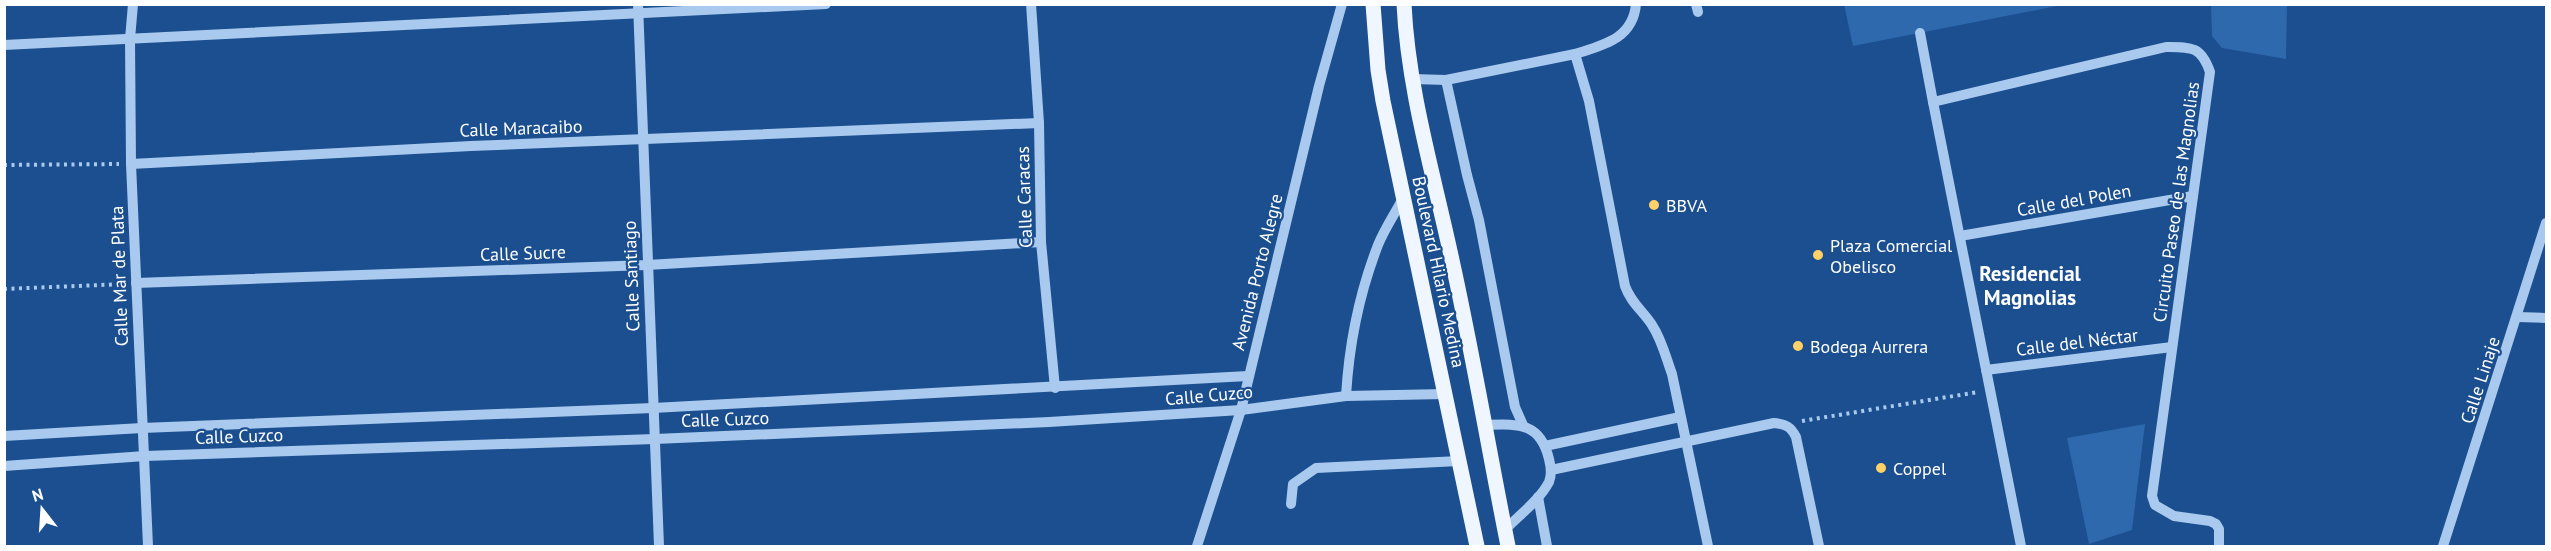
<svg xmlns="http://www.w3.org/2000/svg" width="2551" height="551" font-family="'PT Sans',sans-serif">
<style>
.green{fill:#2e69ad}
.lines{fill:none;stroke-linecap:round;stroke-linejoin:round}
.path{stroke:#a9c9ee;stroke-width:4;stroke-dasharray:3 4.5;stroke-linecap:butt}
.minor{stroke:#a9c9ee;stroke-width:10}
.major{stroke:#f0f6ff;stroke-width:15}
.poi-dot{fill:#ffd166;stroke:#1b4f8f;stroke-width:2}
.labels{text-anchor:middle;dominant-baseline:central;stroke-width:4.5;stroke-linejoin:round;paint-order:stroke}
.street-label{font-size:18px;fill:#fff;stroke:#1b4f8f}
.poi-label{font-size:18px;fill:#fff;stroke:#1b4f8f;text-anchor:start}
.quarter-label{font-size:21px;font-weight:bold;fill:#fff;stroke:#1b4f8f}
</style>
<rect width="100%" height="100%" fill="#1b4f8f"/>
<g class="green">
<path d="M1844,4L2062,5L1853,46Z"/>
<path d="M2211,5H2287L2286,59L2222,48L2212,36Z"/>
<path d="M2145,424L2132,530L2089,544L2067,438Z"/>
</g>
<g class="lines">
<g class="path">
<path d="M4,165L119,164"/>
<path d="M4,289L124,284"/>
<path d="M1802,421L1978,392"/>
</g>
<g class="minor">
<path d="M133,4L130,39L131,164L148,546"/>
<path d="M638,4L659,546"/>
<path d="M1031,4L1039,123L1041,242L1055,388"/>
<path d="M1696,4L1698,12"/>
<path d="M1920,33L1933,102"/>
<path d="M4,45L826,4"/>
<path d="M1575,54C1603,45 1633,39 1636,4"/>
<path d="M1413,79L1446,80L1575,54L1589,101L1625,286C1631,303 1643,311 1652,325C1662,340 1666,358 1672,374L1708,546"/>
<path d="M1446,80L1467,175L1479,220L1515,407L1523,425"/>
<path d="M131,164L471,146L1039,123"/>
<path d="M1960,236L2193,196"/>
<path d="M136,283L647,265L1041,242"/>
<path d="M2518,317L2546,318"/>
<path d="M1986,370L2172,347"/>
<path d="M1346,396C1349,345 1359,294 1378,245C1384,230 1394,215 1402,200"/>
<path d="M1484,425C1517,424 1540,421 1549,459C1551,467 1552,475 1549,482C1539,501 1519,515 1505,530"/>
<path d="M4,436L142,428L653,408L1248,376"/>
<path d="M1545,446L1680,417"/>
<path d="M4,466L145,456L655,439L1049,422L1241,410L1346,396L1445,394"/>
<path d="M1551,470L1774,423C1786,424 1791,427 1796,437L1819,546"/>
<path d="M1538,497L1547,546"/>
<path d="M1291,504L1293,484L1316,468L1459,461"/>
<path d="M1197,546L1241,410L1319,86L1342,4"/>
<path d="M2021,546L1933,102L2166,47C2191,47 2201,46 2210,72L2152,496L2155,505L2174,516L2210,521L2216,524L2219,529V546"/>
<path d="M2443,546L2546,223"/>
</g>
<g class="major">
<path d="M1373,4L1378,70L1383,101L1477,546"/>
<path d="M1404,4C1408,90 1434,176 1452,260C1473,355 1489,451 1508,546"/>
</g>
</g>
<g class="poi-dot">
<circle cx="1654" cy="205" r="6"/>
<circle cx="1818" cy="255" r="6"/>
<circle cx="1798" cy="346" r="6"/>
<circle cx="1881" cy="468" r="6"/>
</g>
<g class="labels">
<g class="street-label">
<text transform="translate(521 128) rotate(-2)">Calle Maracaibo</text>
<text transform="translate(1024 197) rotate(-92)">Calle Caracas</text>
<text transform="translate(2074 200) rotate(-10)">Calle del Polen</text>
<text transform="translate(2176 202) rotate(-82)">Circuito Paseo de las Magnolias</text>
<text transform="translate(523 253) rotate(-2)">Calle Sucre</text>
<text transform="translate(1257 272) rotate(-76)">Avenida Porto Alegre</text>
<text transform="translate(1439 272) rotate(78)">Boulevard Hilario Medina</text>
<text transform="translate(119 276) rotate(-92)">Calle Mar de Plata</text>
<text transform="translate(631 276) rotate(-92)">Calle Santiago</text>
<text transform="translate(2077 342) rotate(-7)">Calle del Néctar</text>
<text transform="translate(2480 380) rotate(-72)">Calle Linaje</text>
<text transform="translate(1209 395) rotate(-5)">Calle Cuzco</text>
<text transform="translate(725 419) rotate(-2)">Calle Cuzco</text>
<text transform="translate(239 436) rotate(-2)">Calle Cuzco</text>
</g>
<g class="poi-label">
<text x="1666" y="205">BBVA</text>
<text x="1830" y="245">Plaza Comercial<tspan x="1830" dy="21">Obelisco</tspan></text>
<text x="1810" y="346">Bodega Aurrera</text>
<text x="1893" y="468">Coppel</text>
</g>
<g class="quarter-label">
<text x="2030" y="273">Residencial<tspan x="2030" dy="24">Magnolias</tspan></text>
</g>
</g>
<rect width="2551" height="551" fill="none" stroke="#ffffff" stroke-width="12"/>
<g transform="translate(42 509) rotate(343)" stroke="#1b4f8f" stroke-width="4.5" paint-order="stroke">
<path d="M0-4.5L10 22L0 15L-10 22Z" fill="#ffffff"/>
<text y="-9" font-size="16" font-weight="bold" text-anchor="middle" fill="#ffffff">N</text>
</g>
</svg>
